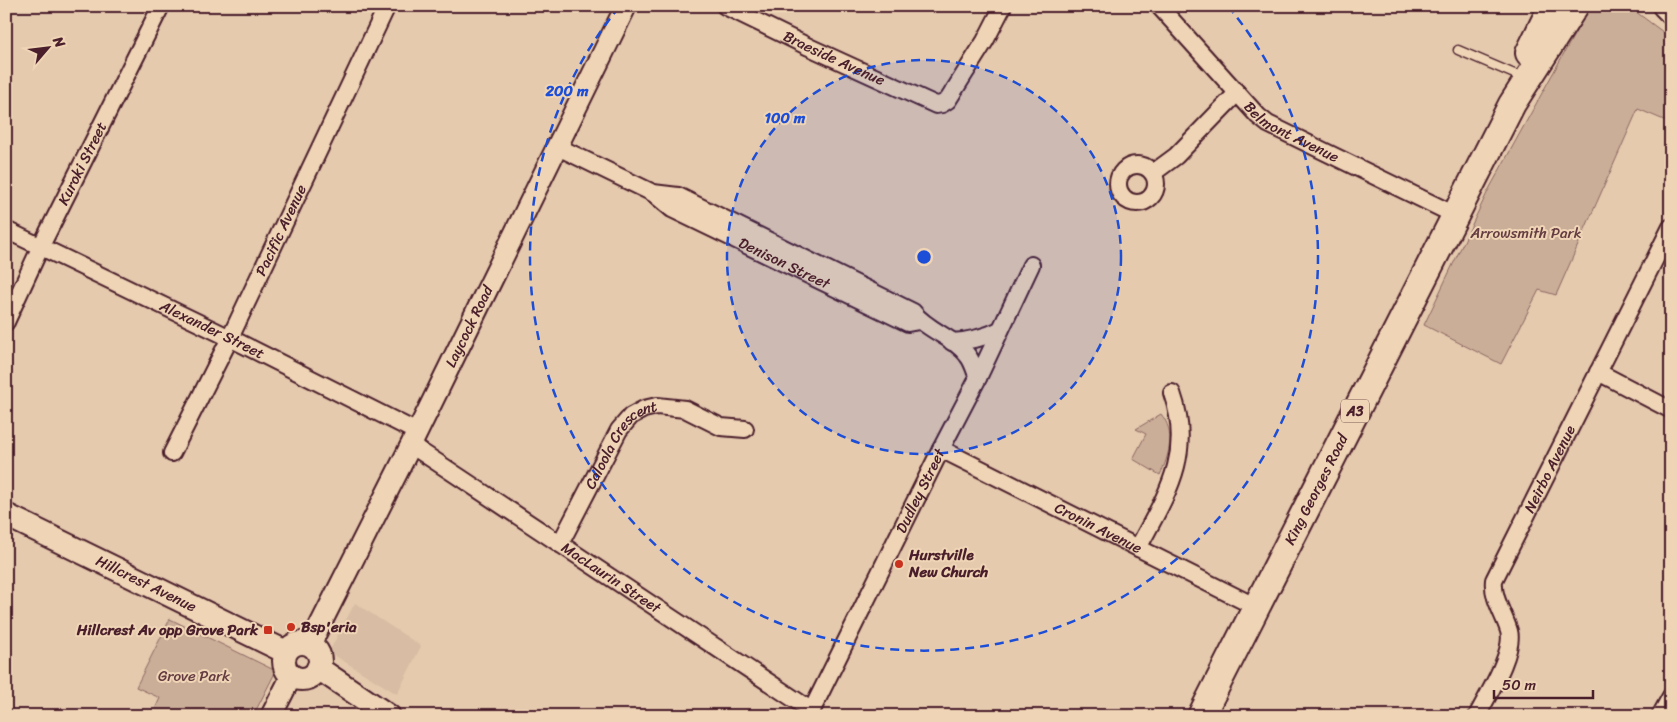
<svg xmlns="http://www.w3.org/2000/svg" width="1677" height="722" font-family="Sriracha,sans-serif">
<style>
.built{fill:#d8bca3}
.green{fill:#cbae98;stroke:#8a6662}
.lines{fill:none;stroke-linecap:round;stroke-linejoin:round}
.service-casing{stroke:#4a1f2b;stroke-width:11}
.minor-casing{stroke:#4a1f2b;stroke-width:20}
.tertiary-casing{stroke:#4a1f2b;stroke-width:24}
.secondary-casing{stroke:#4a1f2b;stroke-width:26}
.trunk-casing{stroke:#4a1f2b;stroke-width:30}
.service{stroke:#efd5b6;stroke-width:8}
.minor{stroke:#efd5b6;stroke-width:16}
.tertiary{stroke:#efd5b6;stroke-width:20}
.secondary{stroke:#efd5b6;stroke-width:22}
.trunk{stroke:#efd5b6;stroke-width:26}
.ring{fill:none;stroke:#1d4ed8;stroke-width:2.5;stroke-dasharray:9 6}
.poi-dot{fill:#c8321e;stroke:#efd5b6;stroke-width:2}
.labels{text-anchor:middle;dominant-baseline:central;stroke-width:4;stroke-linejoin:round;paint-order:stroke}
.shield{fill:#efd5b6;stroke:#7c5655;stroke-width:1}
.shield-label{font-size:14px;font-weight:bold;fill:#4a1f2b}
.street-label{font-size:15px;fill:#4a1f2b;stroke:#efd5b6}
.park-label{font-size:15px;fill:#643c41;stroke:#efd5b6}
.poi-label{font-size:15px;font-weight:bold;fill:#4a1f2b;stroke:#efd5b6;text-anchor:start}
.centre{fill:#1d4ed8;stroke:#efd5b6;stroke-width:2.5}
.ring-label{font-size:15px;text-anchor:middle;font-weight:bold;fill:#1d4ed8;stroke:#efd5b6;stroke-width:4;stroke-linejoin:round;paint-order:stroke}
</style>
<rect width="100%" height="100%" fill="#e5caae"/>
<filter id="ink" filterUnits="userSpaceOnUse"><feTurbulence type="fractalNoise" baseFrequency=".02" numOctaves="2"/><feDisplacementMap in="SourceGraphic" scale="10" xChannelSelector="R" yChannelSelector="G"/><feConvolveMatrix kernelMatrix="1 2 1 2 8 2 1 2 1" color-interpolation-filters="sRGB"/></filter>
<g filter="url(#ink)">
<path class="built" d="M355,603L421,646L397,694L329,652Z"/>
<g class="green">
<path d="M1590,6H1628L1667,35L1671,40V123L1638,109L1556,295L1539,290L1501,364L1424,325L1488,191Z"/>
<path d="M1161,414C1176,432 1169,456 1160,475L1133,459L1146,434L1136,429Z"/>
<path d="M170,619L276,671L253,716H152L160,698L136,687Z"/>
</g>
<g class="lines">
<defs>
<path id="service" d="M1458,50L1519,76"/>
<g id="minor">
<path id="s1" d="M725,6L809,47L936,105L942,104L948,100L985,41L1003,6"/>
<path id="s2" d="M1159,6L1258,116L1268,124L1455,215"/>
<path id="s3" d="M558,147L653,193L672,209L908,323L919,321"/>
<circle cx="1137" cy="184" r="19"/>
<path d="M1153,173L1176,156L1237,93"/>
<path d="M653,193L678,196L913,312C927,331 956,338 968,356C973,362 975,371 978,378"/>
<path id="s4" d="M6,230L230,338L417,432"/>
<path id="s5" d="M6,322L41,246L161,6"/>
<path d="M952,342C970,341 984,338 1000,330"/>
<path d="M1598,372L1671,410"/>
<path id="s6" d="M411,445L812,711"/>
<path id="s7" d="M941,449L1256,607"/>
<path id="s8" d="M172,453L230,338L387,6"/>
<path id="s9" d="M560,544L619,430L631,416L644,409L657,406L685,409L721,427L745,429"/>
<path d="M1138,548C1166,495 1194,455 1172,393"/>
<path id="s10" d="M809,716L941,449L978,378L1031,265"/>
<path id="s11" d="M1477,716C1487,696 1515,652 1509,631C1504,614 1492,598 1494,580L1671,227"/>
<path d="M1660,716L1671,696"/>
</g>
<g id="tertiary">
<path id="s12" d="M310,645L411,445L626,6"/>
<path d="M271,716L292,675"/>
</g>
<g id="secondary">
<path d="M1664,6L1671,13"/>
<path id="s13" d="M6,515L286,652"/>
<circle cx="302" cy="661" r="18"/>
<path d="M318,668L389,716"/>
</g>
<g id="trunk">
<path d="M1529,53L1552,6"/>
<path id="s14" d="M1201,716L1512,104L1575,6"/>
</g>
</defs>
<use href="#service" class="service-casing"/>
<use href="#minor" class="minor-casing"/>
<use href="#tertiary" class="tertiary-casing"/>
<use href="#secondary" class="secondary-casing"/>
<use href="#trunk" class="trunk-casing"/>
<use href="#service" class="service"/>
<use href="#minor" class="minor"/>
<use href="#tertiary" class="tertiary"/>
<use href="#secondary" class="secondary"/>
<use href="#trunk" class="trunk"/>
</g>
</g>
<circle cx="924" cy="257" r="197" fill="#1d4ed8" fill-opacity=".12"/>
<g class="ring">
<circle cx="924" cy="257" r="197"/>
<path d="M1228 6A394 394 0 1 1 620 6"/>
</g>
<g class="poi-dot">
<circle cx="899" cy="564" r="5"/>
<circle cx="291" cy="627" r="5"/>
<rect x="263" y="625" width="10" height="10" rx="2.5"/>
</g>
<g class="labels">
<rect class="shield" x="1341" y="399.5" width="28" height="23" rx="4"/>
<g class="shield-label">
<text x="1355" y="411">A3</text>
</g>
<g class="street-label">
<text stroke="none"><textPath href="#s1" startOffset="121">Braeside Avenue</textPath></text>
<text stroke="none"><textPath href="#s2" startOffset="185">Belmont Avenue</textPath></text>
<text stroke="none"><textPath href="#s5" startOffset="176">Kuroki Street</textPath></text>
<text stroke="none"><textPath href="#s8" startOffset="248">Pacific Avenue</textPath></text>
<text stroke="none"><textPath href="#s3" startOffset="255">Denison Street</textPath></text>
<text stroke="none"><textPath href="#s12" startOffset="356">Laycock Road</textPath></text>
<text stroke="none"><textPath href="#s4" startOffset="229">Alexander Street</textPath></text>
<text stroke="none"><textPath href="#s9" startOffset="119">Caloola Crescent</textPath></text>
<text stroke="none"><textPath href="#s11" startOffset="270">Neirbo Avenue</textPath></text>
<text stroke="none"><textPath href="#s10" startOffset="251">Dudley Street</textPath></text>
<text stroke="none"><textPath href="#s14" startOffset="254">King Georges Road</textPath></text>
<text stroke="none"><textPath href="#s7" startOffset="176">Cronin Avenue</textPath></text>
<text stroke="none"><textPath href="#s6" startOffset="240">MacLaurin Street</textPath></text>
<text stroke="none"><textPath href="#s13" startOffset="156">Hillcrest Avenue</textPath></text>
</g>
<g class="park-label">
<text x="1526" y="233">Arrowsmith Park</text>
<text x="194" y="676">Grove Park</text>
</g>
<g class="poi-label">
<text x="909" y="555">Hurstville<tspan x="909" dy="17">New Church</tspan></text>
<text x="301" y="627">Bsp'eria</text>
<text x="258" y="630" text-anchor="end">Hillcrest Av opp Grove Park</text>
</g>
</g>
<circle cx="924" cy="257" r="8" class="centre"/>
<g class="ring-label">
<text x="567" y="96">200 m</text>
<text x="785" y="123">100 m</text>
</g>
<rect width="1677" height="722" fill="none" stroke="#efd5b6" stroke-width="25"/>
<rect x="12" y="12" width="1652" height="697" fill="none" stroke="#4a1f2b" stroke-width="2" filter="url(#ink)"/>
<g transform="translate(48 48) rotate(62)" stroke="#efd5b6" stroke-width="4" paint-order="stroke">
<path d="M0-4L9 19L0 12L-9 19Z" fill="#4a1f2b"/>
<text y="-8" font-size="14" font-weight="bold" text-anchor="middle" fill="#4a1f2b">N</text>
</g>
<path d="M1494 690v8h99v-8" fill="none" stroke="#4a1f2b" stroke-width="2.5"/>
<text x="1502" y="690" font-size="15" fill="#4a1f2b" stroke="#efd5b6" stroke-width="4" paint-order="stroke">50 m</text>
</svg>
